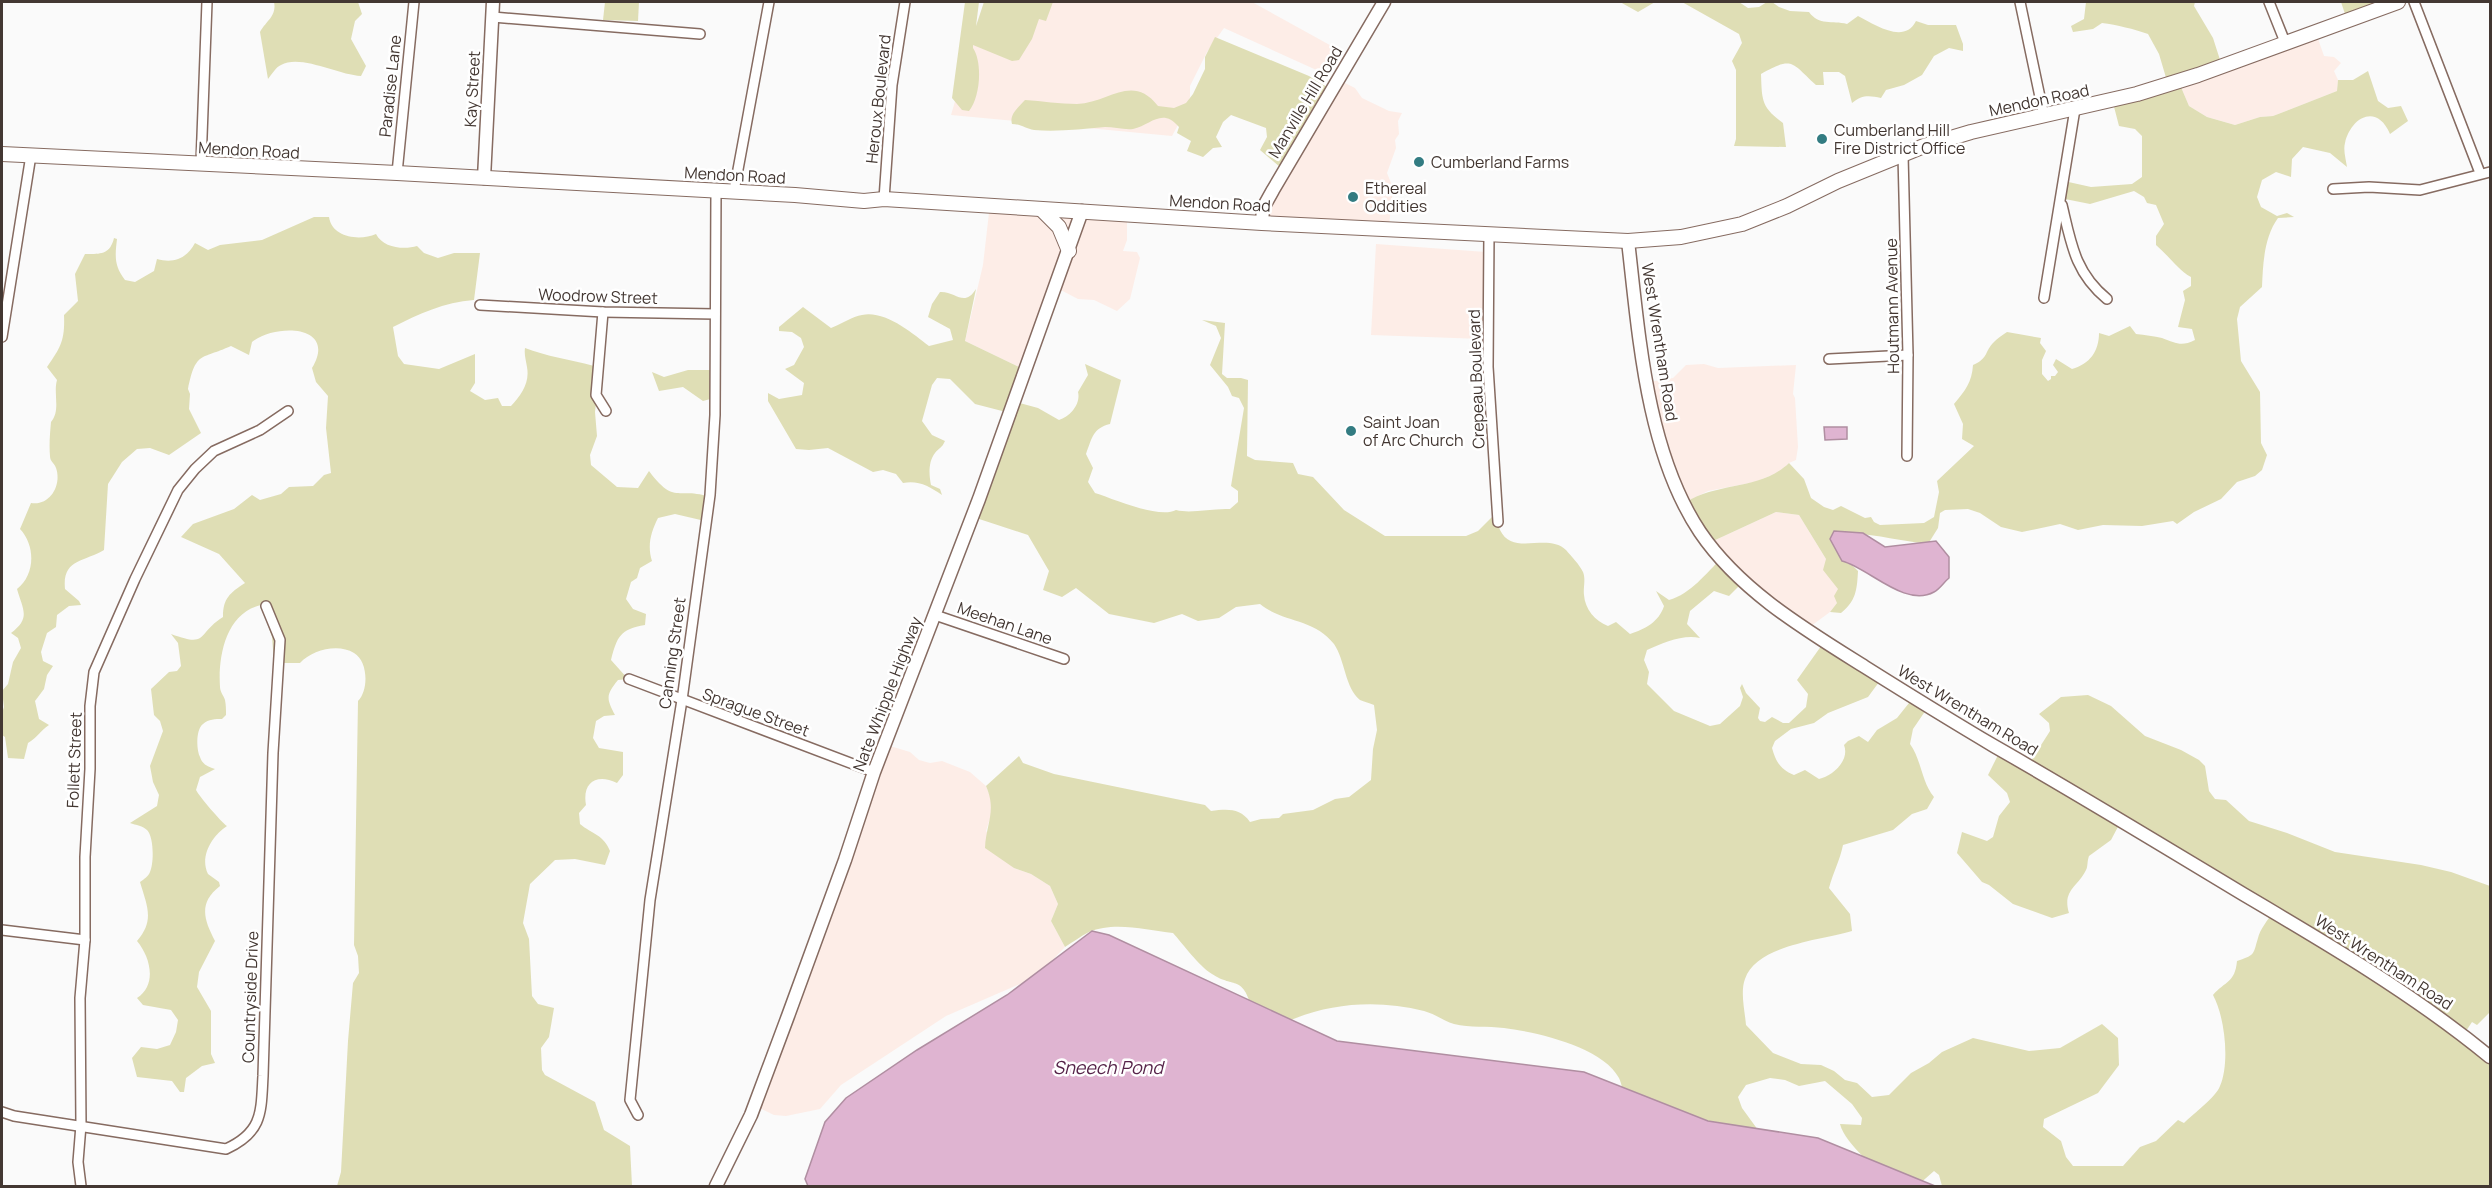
<svg xmlns="http://www.w3.org/2000/svg" width="2492" height="1188" viewBox="0 0 2492 1188" font-family="Manrope,sans-serif">
	<rect width="100%" height="100%" fill="#fafafa"/>
	<g fill="#fdede7">
		<path d="M984,2H1252L1337,49L1323,73L1224,28L1207,52L1190,86V97L1184,114L1172,136L951,115Z"/>
		<path d="M2315,30L2324,56L2334,57L2341,63L2334,71L2338,80L2337,91L2273,116L2260,117L2235,125L2207,117L2189,106L2178,80Z"/>
		<path d="M1335,78L1355,88L1362,98L1389,111L1402,113L1398,121L1399,134L1395,140L1396,148L1387,173L1393,188L1389,226L1256,217L1280,167Z"/>
		<path d="M990,204L1127,213V240L1123,251L1137,252L1140,258L1130,299L1117,311L1094,300L1078,299L1055,287L1023,369L965,341L983,265Z"/>
		<path d="M1376,244L1486,252L1482,339L1371,335Z"/>
		<path d="M1704,364L1718,368L1796,365L1793,394L1795,398L1798,447L1796,460L1789,463L1779,472L1755,482L1708,491L1686,502L1667,458L1649,382L1673,378L1686,365Z"/>
		<path d="M1776,512L1799,515L1826,559L1838,589L1837,603L1830,612L1807,629L1778,609L1711,542Z"/>
		<path d="M890,746L910,752L919,760L930,763L942,761L970,772L986,786L991,798L992,812L986,831L1014,868L1031,874L1050,886L1058,904L1051,921L1065,947L1036,977L946,1016L841,1085L820,1109L786,1116L774,1115L751,1104Z"/>
	</g>
	<g fill="#dfdeb5" fill-rule="evenodd">
		<path d="M274,2H358L362,14L355,21L351,39L366,66L361,76C338,75 301,54 281,65C276,67 272,74 268,79L260,32C266,21 277,16 274,2Z"/>
		<path d="M605,2H639L638,21L603,20Z"/>
		<path d="M965,2H979L976,26L984,2H1053L1046,21L1039,19L1032,39L1019,60L1012,61L973,45V48C983,63 980,98 969,111L962,110L952,98Z"/>
		<path d="M1620,2H1655L1638,12Z"/>
		<path d="M1682,2H1739L1748,8L1759,7L1767,2H1772L1779,7L1790,11L1809,12C1819,26 1832,20 1847,24L1858,16C1874,24 1904,45 1916,21L1928,25H1956L1963,44V51L1949,48L1934,56L1922,75L1904,85L1886,90L1881,98C1869,95 1861,95 1852,103L1845,76L1839,72H1823L1824,85H1816C1791,62 1793,56 1761,74C1762,100 1761,107 1783,123L1786,147L1734,146L1736,139V70L1732,61L1742,43L1739,34Z"/>
		<path d="M2086,2H2195L2194,6L2213,38L2221,63L2178,80L2189,106L2207,117L2235,125L2260,117L2273,116L2337,91L2338,80H2353L2368,71L2378,101L2388,108L2401,106L2408,121L2390,134C2377,103 2351,117 2345,143C2343,150 2346,160 2347,167L2330,153L2303,147L2292,159L2291,177L2276,172L2262,180L2257,197L2261,207L2277,216L2287,213L2294,217L2278,218C2264,237 2263,264 2262,287L2240,307L2237,319L2241,361L2260,392L2261,443L2267,455L2262,470L2255,476L2237,482L2221,499L2194,512L2177,524L2173,521L2142,526L2103,525L2078,530L2060,524L2022,532L2001,527L1980,513L1968,509L1945,510L1940,513L1938,528L1928,544C1902,541 1878,535 1852,533L1840,553L1858,571C1857,590 1856,601 1841,613L1830,612L1837,603L1834,596L1838,589L1823,570L1826,559L1799,515L1776,512L1711,542L1686,502C1718,482 1761,490 1789,463L1804,479L1811,498L1824,507L1833,510L1841,506L1865,518L1871,517L1874,522L1880,525L1924,523L1934,517L1939,492L1937,481L1974,446L1962,439L1963,424L1954,404C1965,391 1972,382 1973,365C1989,358 1984,352 1994,342C1997,339 2002,335 2007,332L2041,338L2040,343L2046,351L2042,360V374L2048,381L2051,379V376H2055L2058,372L2053,365L2056,359L2072,369C2090,364 2099,351 2099,333L2109,336L2130,326L2136,334C2145,335 2154,336 2162,338C2176,343 2181,347 2195,340L2192,329L2178,327L2185,300L2183,291L2191,286V277C2178,270 2169,256 2156,245V236L2164,224L2156,205L2147,203L2144,197L2134,191L2090,204L2060,198L2064,181L2091,187L2132,184L2142,177V136L2135,129L2119,126L2112,99L2167,81L2159,54L2148,34C2134,29 2117,25 2102,23L2093,29L2073,32L2071,26L2084,19Z"/>
		<path d="M2341,2H2389L2346,17Z"/>
		<path d="M1215,37L1309,76L1327,87L1280,167L1260,150L1267,137L1266,128L1231,115L1223,122L1216,137L1222,147L1213,148L1203,157L1187,151L1191,141L1177,133L1179,127C1162,107 1151,125 1133,129C1124,130 1114,127 1105,127C1081,129 1058,132 1034,130C1026,129 1021,124 1012,124C1009,114 1019,107 1025,100C1042,101 1060,104 1077,104C1109,103 1132,73 1158,106L1174,108L1186,103L1193,94L1205,69V57Z"/>
		<path d="M314,217H329C332,238 360,241 376,234C383,248 404,250 417,246L424,253L438,258L454,253H480L474,300C444,302 419,314 393,327L398,356L404,364L439,369L475,354V383L470,391L485,400L498,398L502,406H511C521,395 530,383 527,367C526,360 524,355 525,348C545,356 572,360 594,366L599,377L595,412L597,436L590,455L591,465L617,487L638,488L649,471C675,506 678,486 710,497L705,521L675,514L658,518C651,532 647,545 652,561L640,568L637,578L631,582L626,599L633,609L646,614L645,625C620,629 617,637 611,660L628,679L618,680C606,695 606,698 615,715L604,716L596,721L593,738L599,748L623,752V775L617,783C596,773 582,783 586,805L579,813L580,824C592,834 604,835 610,851L605,865L575,859L555,860L530,884L523,923L529,939L532,996L538,1004L554,1008L549,1037L541,1048L542,1070L545,1075L595,1102L604,1130L630,1146L632,1186H337L341,1172L348,1041L353,983L359,973L358,956L354,945L358,701C369,690 368,661 354,653C338,643 312,650 300,663H274L272,637L261,605C225,613 218,658 220,687C220,692 224,696 225,700C226,705 226,710 226,715L222,719C215,719 209,719 203,724C196,729 196,749 200,757C202,764 208,767 215,769L200,777L196,790C199,796 222,823 227,826C213,835 199,856 208,874L219,882L220,886C198,903 204,920 215,941L199,972L197,987L211,1011V1054L215,1063L202,1066L186,1078L184,1092H180L172,1081L137,1077L132,1058L141,1047L157,1049L170,1045L176,1032L178,1020L171,1010L143,1005L137,998C157,985 151,958 137,941C155,920 147,906 140,882C144,879 148,877 150,872C154,863 154,837 147,830C143,826 136,825 130,823L157,806L159,795L153,782L150,766L163,731L160,721L154,715L151,689L169,672L177,671L181,666L178,643L171,634C209,648 196,634 223,617C223,598 230,593 245,583L219,554L181,537L193,524L234,509L252,495L260,500L281,494L289,487L313,486L324,475L331,473L326,428L328,396L316,382L312,368C338,325 276,323 252,342L249,355L231,346C200,360 196,351 188,389L190,394L189,409L201,433L169,455L150,448L137,449L122,462L108,484L104,550C84,562 62,559 65,589L79,601L81,605L69,606L57,615L56,627L47,633L41,652L43,661L53,666L47,675L44,689L35,701L39,719L49,725C40,731 38,737 28,743L24,759L8,758L5,737L2,735V713L4,707L2,691L8,684L13,662L21,648L18,638L11,633C31,618 23,610 17,589C35,575 36,546 20,529L31,503C50,506 62,485 56,468C54,462 50,462 50,456C49,445 50,433 51,422C61,410 53,394 57,380L47,367C61,347 65,340 64,315L78,301L75,274L85,254C100,254 110,255 114,238L117,239C115,256 114,266 125,280L135,282L154,271L157,259C174,264 187,258 195,243L208,250L220,245L262,240Z"/>
		<path d="M976,289L965,341L1023,369L1012,401L1038,408L1059,420C1070,417 1081,404 1078,392L1088,375L1085,364L1121,380L1110,424C1093,428 1092,438 1086,454L1093,468L1088,482L1095,493C1114,499 1159,519 1176,510C1192,514 1211,508 1230,509L1238,502V491L1231,486L1244,408L1239,398L1232,396L1228,387L1210,365L1221,338L1216,326L1202,320L1225,323L1222,374L1227,378H1241L1248,380L1247,456L1255,460L1293,463L1298,474L1313,477L1344,510L1385,536H1466L1478,531L1497,512C1498,517 1498,525 1500,530C1513,557 1547,532 1566,550C1572,557 1579,564 1583,572C1586,579 1583,588 1584,595C1585,609 1595,621 1608,626L1616,622L1630,634C1645,629 1659,622 1664,606L1656,591L1669,600C1691,594 1706,573 1722,558L1745,580L1729,596L1714,591L1690,611L1687,624L1700,638C1683,634 1663,643 1647,650L1644,660L1649,672L1647,684L1674,711L1710,726L1720,724L1740,706L1743,697L1740,688L1742,684L1746,693L1760,708L1758,718L1760,721L1765,722L1772,717L1783,723H1789L1806,707L1808,694L1797,680L1824,642L1882,678L1868,697L1828,713L1814,723L1791,729L1775,741L1772,748C1776,762 1780,769 1794,775L1805,770L1819,779C1833,776 1850,760 1844,745L1848,741L1859,736L1868,742L1877,730L1897,718L1913,698L1928,707L1913,729L1910,744C1922,761 1921,781 1934,797L1927,809L1912,814L1893,830L1843,845C1840,860 1833,873 1829,888L1850,914L1852,931C1822,940 1756,945 1745,979C1740,992 1745,1012 1746,1025L1773,1053L1801,1064L1821,1065L1834,1071L1845,1080L1857,1083L1872,1097L1889,1095L1911,1073L1929,1063L1942,1052L1973,1038L2029,1051L2060,1048L2102,1024L2118,1038L2119,1065L2098,1093L2044,1119L2043,1127L2061,1141L2066,1157L2073,1166H2123L2140,1147L2156,1141L2178,1120L2184,1123C2193,1114 2216,1097 2220,1086C2230,1063 2225,1017 2213,995C2225,981 2235,983 2237,961C2255,955 2253,955 2258,938C2260,929 2268,920 2273,912L2120,823L2111,840L2089,856C2087,861 2088,867 2086,870C2078,887 2062,890 2069,913L2052,918L2013,904L1989,885L1982,882L1957,853L1962,832L1987,841L1993,837L1999,816L2010,802L2007,793L1988,775L1999,753L2029,764L2050,731L2049,723L2039,714L2061,697L2088,695L2111,706L2145,736L2181,750L2199,760L2205,766L2209,791L2215,799L2226,800L2249,821L2287,833L2335,852L2421,865L2451,872L2490,886V1012L2477,1025L2472,1022L2464,1034L2490,1056V1186H1942L1939,1175L1934,1171L1917,1186H1897C1881,1172 1845,1145 1840,1124L1861,1125L1862,1118L1852,1104L1825,1081L1799,1086L1785,1080L1770,1078L1746,1085L1738,1097L1742,1108L1758,1130V1136L1624,1100C1623,1093 1622,1084 1619,1078C1603,1047 1536,1032 1504,1028C1488,1026 1470,1028 1454,1024C1444,1021 1435,1014 1424,1011C1376,999 1326,1003 1282,1024L1252,1009C1242,974 1235,989 1212,974C1199,966 1183,944 1173,933C1147,930 1114,921 1089,932C1081,936 1073,942 1065,947L1051,921L1058,904L1050,886L1031,874L1014,868L985,848C986,824 997,811 986,786L1019,756L1023,763L1054,774L1205,805L1211,811C1228,809 1240,808 1250,822L1261,819L1279,818L1283,814L1313,810L1335,799L1349,797L1371,780L1373,749L1377,730L1374,705C1370,703 1364,702 1360,700C1345,688 1345,660 1334,644C1314,618 1283,623 1260,604L1236,607L1219,618L1198,621L1182,614L1154,623L1109,614L1076,588L1062,597L1043,590L1049,571L1028,535L970,516L1006,412L975,404L950,379L937,378L932,385L922,421L932,435L945,441C942,448 939,448 935,453C928,462 929,475 931,485L940,489L942,495C929,486 918,480 903,483L896,474L883,470L873,472L828,448L809,450L796,449L768,401V393L779,399L802,395L804,383L785,369L794,365L804,347L801,338L792,332L779,331V327L803,307L831,328C840,325 853,316 862,315C885,310 912,333 929,346L953,340L950,329L928,317L932,304L940,292C956,291 964,308 976,289ZM2384,956L2425,987L2416,999L2378,972Z"/>
		<path d="M688,370H714V398L703,401L683,387L659,391L652,372L664,377Z"/>
	</g>
	<g fill="#dfb4d1" stroke="#b08ea1" stroke-width="1.5">
		<path d="M1824,427H1847V439L1825,440Z"/>
		<path d="M1834,531L1863,533L1885,547L1936,541L1949,557V578C1944,582 1940,589 1934,592C1905,608 1869,568 1842,561L1830,539Z"/>
		<path d="M1092,931L1109,935L1337,1041L1584,1072L1708,1121L1818,1138L1935,1186H808L805,1179L825,1122L846,1098L917,1050L1007,995Z"/>
	</g>
	<g fill="none" stroke-linecap="round" stroke-linejoin="round">
		<g stroke="#866b61" stroke-width="12">
			<g id="street">
				<path d="M2020,2L2044,116"/>
				<path d="M2269,2L2285,42"/>
				<path d="M2414,2L2480,173"/>
				<path d="M493,17L700,34"/>
				<path d="M1903,155L1908,355L1907,456"/>
				<path d="M201,163L207,2"/>
				<path d="M397,173L414,2"/>
				<path d="M2333,189L2369,187L2420,190L2490,172"/>
				<path d="M734,191L769,2"/>
				<path d="M884,199L892,85L905,2"/>
				<path d="M2062,205C2071,243 2075,273 2107,299"/>
				<path d="M1489,234L1488,367L1498,522"/>
				<path d="M2044,298L2075,109"/>
				<path d="M480,305L603,312L715,314"/>
				<path d="M603,312L596,395L606,411"/>
				<path d="M2,337L31,155"/>
				<path d="M1829,359L1908,355"/>
				<path d="M935,615L1064,659"/>
				<path d="M629,679L874,772"/>
				<path d="M2,930L85,940"/>
				<path d="M2,1112L14,1116L226,1149C263,1132 261,1112 263,1076L273,753L280,640L266,606"/>
				<path d="M638,1115L630,1100L650,900L682,700L710,495L715,415L716,191"/>
				<path d="M81,1186L78,1162L81,1125L80,998L85,940V857L90,769V706L94,672L135,579L178,490L195,469L214,451L260,430L288,411"/>
			</g>
		</g>
		<g stroke="#866b61" stroke-width="15">
			<g id="secondary">
				<path d="M484,178L493,2"/>
				<path d="M1262,223L1263,208L1273,190L1384,2"/>
				<path d="M1628,241C1639,335 1646,451 1700,532C1740,591 1806,630 1865,667C1908,694 1950,720 1994,746C2078,794 2160,844 2243,894C2328,944 2413,994 2490,1057"/>
				<path d="M716,1186L751,1115L788,1016L845,860L874,772L979,499L1082,211"/>
			</g>
		</g>
		<g stroke="#866b61" stroke-width="16">
			<g id="primary">
				<path d="M2,154L397,173L795,195L864,201L884,199L1262,223L1628,241L1681,237L1742,224L1787,206L1838,181L1924,146L1971,132L2137,94L2198,75L2398,2"/>
				<path d="M1042,210L1059,227L1069,251"/>
			</g>
		</g>
		<use href="#street" stroke="#fff" stroke-width="9"/>
		<use href="#secondary" stroke="#fff" stroke-width="12"/>
		<use href="#primary" stroke="#fff" stroke-width="14"/>
	</g>
	<g fill="#337c82" stroke="#fff" stroke-width="2">
		<circle cx="1822" cy="139" r="6"/>
		<circle cx="1419" cy="162" r="6"/>
		<circle cx="1353" cy="197" r="6"/>
		<circle cx="1351" cy="431" r="6"/>
	</g>
	<g text-anchor="middle" dominant-baseline="central" stroke-width="5" stroke-linejoin="round" paint-order="stroke">
		<g font-size="16" fill="#433732" stroke="#fff">
			<text transform="translate(390 86) rotate(-84)">Paradise Lane</text>
			<text transform="translate(472 89) rotate(-87)">Kay Street</text>
			<text transform="translate(878 99) rotate(-84)">Heroux Boulevard</text>
			<text transform="translate(2039 100) rotate(-12)">Mendon Road</text>
			<text transform="translate(1305 102) rotate(-59)">Manville Hill Road</text>
			<text transform="translate(249 150) rotate(3)">Mendon Road</text>
			<text transform="translate(735 175) rotate(3)">Mendon Road</text>
			<text transform="translate(1220 203) rotate(3)">Mendon Road</text>
			<text transform="translate(598 296) rotate(2)">Woodrow Street</text>
			<text transform="translate(1892 306) rotate(-91)">Houtmann Avenue</text>
			<text transform="translate(1660 342) rotate(81)">West Wrentham Road</text>
			<text transform="translate(1476 379) rotate(-92)">Crepeau Boulevard</text>
			<text transform="translate(1005 623) rotate(19)">Meehan Lane</text>
			<text transform="translate(672 653) rotate(-82)">Canning Street</text>
			<text transform="translate(887 694) rotate(-69)">Nate Whipple Highway</text>
			<text transform="translate(1968 710) rotate(31)">West Wrentham Road</text>
			<text transform="translate(756 712) rotate(20)">Sprague Street</text>
			<text transform="translate(74 760) rotate(-88)">Follett Street</text>
			<text transform="translate(2384 962) rotate(33)">West Wrentham Road</text>
			<text transform="translate(250 997) rotate(-88)">Countryside Drive</text>
		</g>
		<g font-size="16" fill="#433732" stroke="#fff" text-anchor="start">
			<text x="1834" y="130">Cumberland Hill<tspan x="1834" dy="18">Fire District Office</tspan></text>
			<text x="1431" y="162">Cumberland Farms</text>
			<text x="1365" y="188">Ethereal<tspan x="1365" dy="18">Oddities</tspan></text>
			<text x="1363" y="422">Saint Joan<tspan x="1363" dy="18">of Arc Church</tspan></text>
		</g>
		<g font-size="18" font-style="italic" fill="#562349" stroke="#fff">
			<text x="1108" y="1067">Sneech Pond</text>
		</g>
	</g>
	<rect width="2492" height="1188" fill="none" stroke="#433732" stroke-width="6"/>
</svg>
